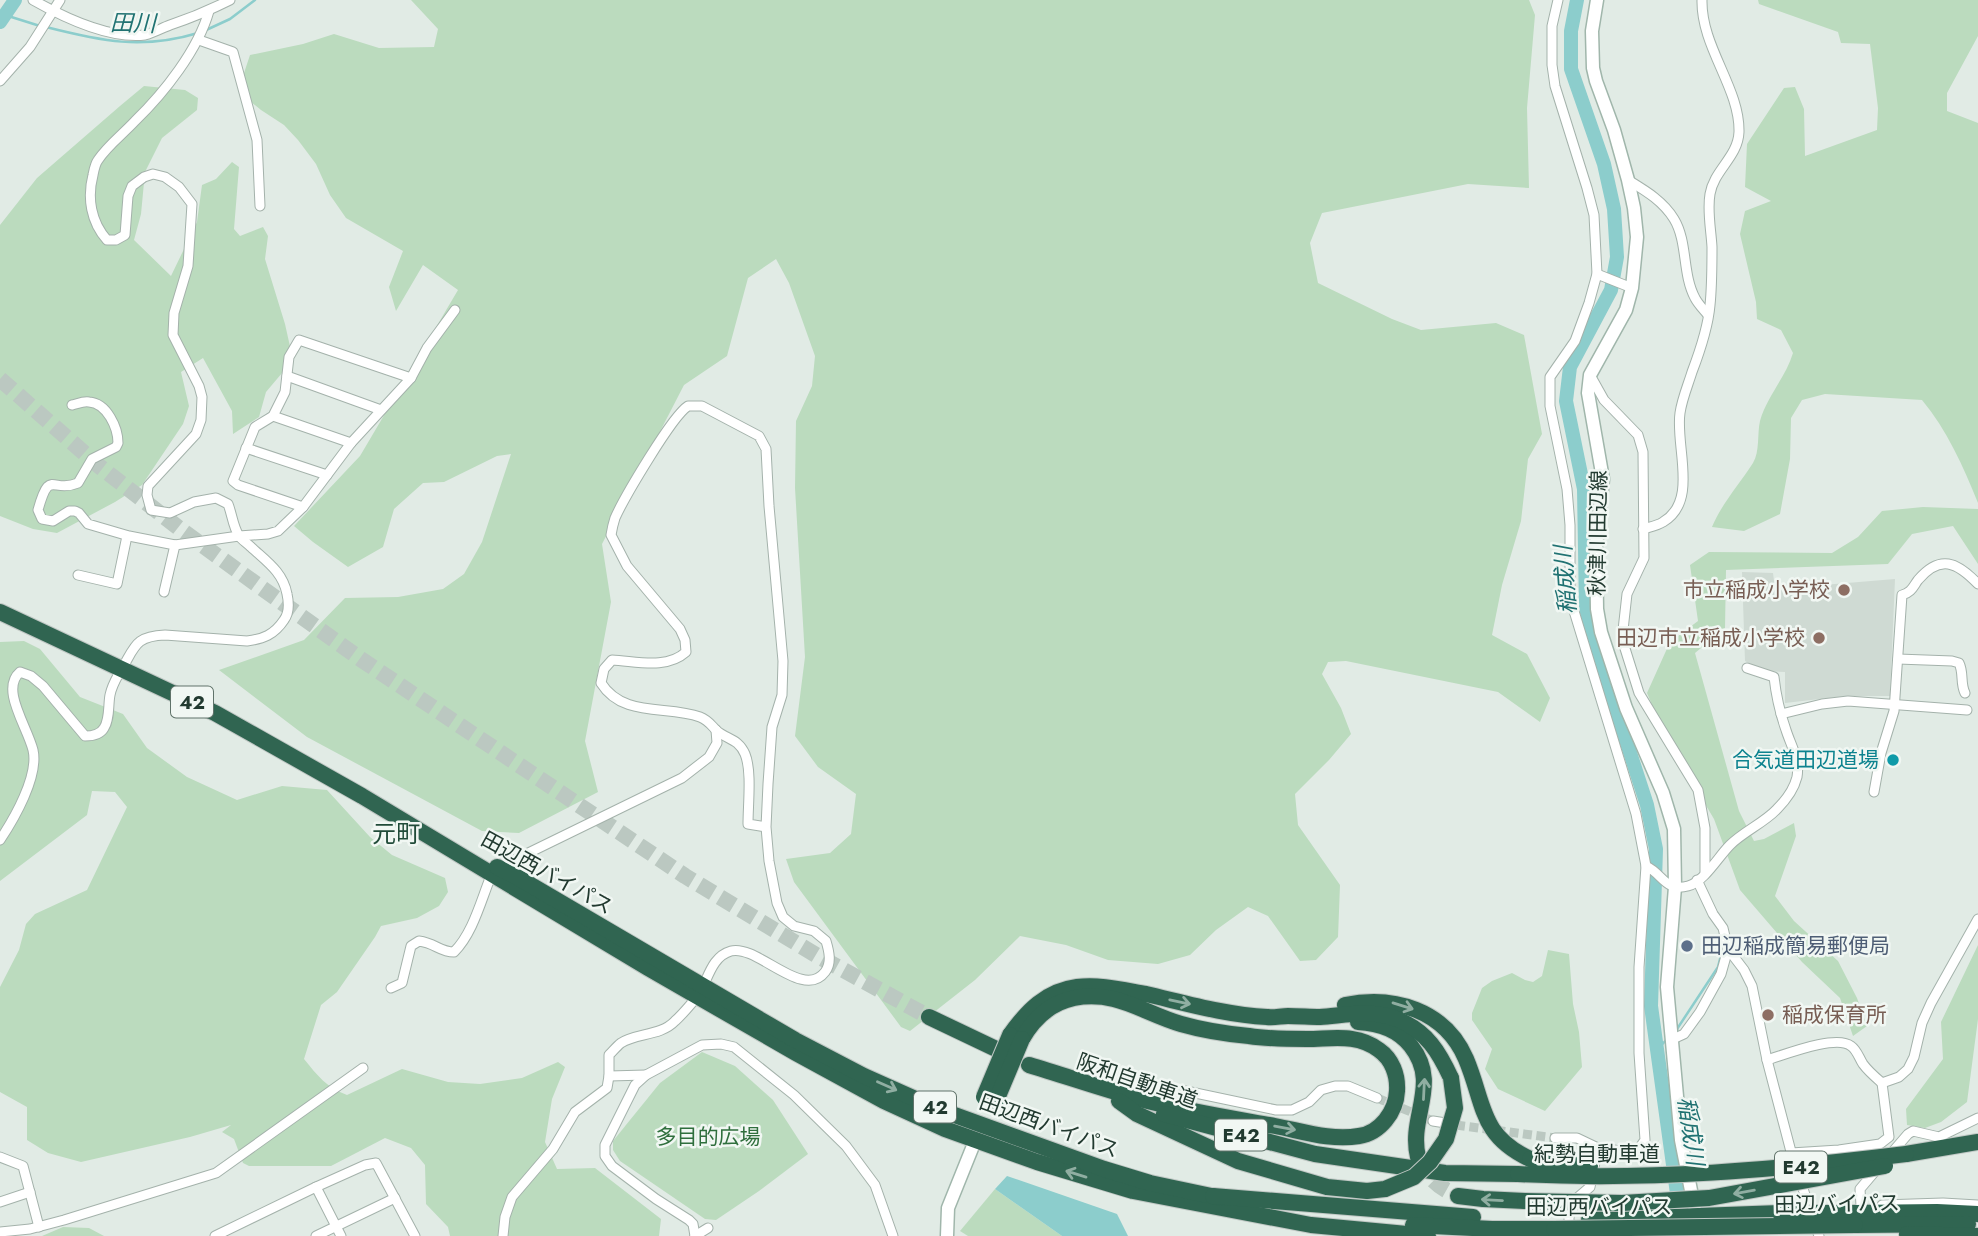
<svg xmlns="http://www.w3.org/2000/svg" width="1978" height="1236" viewBox="0 0 1978 1236" font-family="Jost,'Noto Sans JP',sans-serif">
	<rect width="100%" height="100%" fill="#e1ebe5"/>
	<path fill="#cfdad3" d="M1742,572L1773,573L1775,589L1895,579L1890,696H1846L1785,703V672L1764,671L1745,661Z"/>
	<g fill="#bbdbbe">
		<path d="M411,0H1529L1535,15L1527,108L1529,188L1468,184L1322,213L1310,243L1318,283L1392,319L1421,330L1496,323L1524,335L1542,434L1528,459L1521,521L1502,585L1492,635L1527,654L1550,698L1540,722L1498,692L1346,661L1328,662L1322,674L1341,708L1351,734L1329,760L1295,794L1298,825L1340,885L1338,937L1316,960L1300,961L1268,916L1248,907L1216,930L1190,955L1158,964L1108,960L1066,945L1020,936L975,980L910,1031L901,1027L794,882L786,859L830,853L851,834L856,794L818,767L795,736L805,657L795,488L796,421L812,386L815,356L789,283L776,259L748,278L727,356L684,385L602,544L611,602L585,741L598,792L519,833L482,831L307,737L219,670L304,640L345,598L398,597L443,589L464,574L482,542L511,454L497,456L444,482L423,483L394,509L383,547L348,567L313,542L294,526L360,456L458,290L423,265L396,311L389,287L403,251L346,218L330,195L316,164L298,140L284,125L261,110L245,97L243,76L250,55L303,44L334,34L379,48L434,47L438,29Z"/>
		<path d="M1758,0H1978V36L1947,93V111L1978,123V503C1963,466 1947,430 1922,400L1825,394L1802,400L1791,418L1790,459L1780,514L1744,531L1712,527C1722,503 1739,485 1753,463C1760,451 1757,434 1760,421C1767,396 1786,377 1793,353L1781,330L1757,319L1756,302L1740,234L1745,211L1771,201L1745,187L1747,144L1784,88L1795,87L1804,109L1805,156L1877,130L1878,108L1870,44L1841,43L1838,32L1759,4Z"/>
		<path d="M144,86L185,90L198,98L197,110L162,138L145,172L141,214L134,240L171,276L197,222L202,185L216,179L232,162L239,167L234,229L240,236L263,227L268,236L265,259L285,324L293,360L266,392L259,417L233,434L232,411L203,358L181,372L189,406L183,424L142,485L115,502L57,533L33,529L0,516V225L37,178L120,106Z"/>
		<path d="M1923,507L1978,509V564L1953,526L1912,534L1888,564L1726,570L1725,628L1695,653L1739,811L1754,841L1764,839L1794,823L1796,836L1775,896L1794,921L1838,961L1857,998L1867,1026L1853,1036L1840,998L1802,962L1740,890L1714,819L1665,736L1647,693L1670,642L1698,621L1690,565L1709,552L1832,553L1858,537L1882,511Z"/>
		<path d="M24,641L40,649L80,697L123,714L147,748L187,777L237,800L282,786L327,790L370,837L392,855L445,878L448,892L439,906L417,918L381,926L375,937L337,992L321,1005L304,1059C317,1075 327,1088 347,1095L402,1069L448,1082L480,1084L522,1078L558,1062L565,1067L552,1099L545,1142L557,1169L595,1168L661,1219L659,1236H450L448,1227L426,1204L425,1165L411,1148L385,1138L331,1166H249L243,1163L234,1139L222,1132L231,1125L190,1137L81,1162L48,1153L27,1140V1107L0,1092V987L19,950L26,924L35,914L87,890L127,807L115,792L92,791L87,815L0,881V642Z"/>
		<path d="M1978,945V1019L1967,1102L1941,1122L1925,1128L1907,1125L1906,1109L1943,1059L1941,1022Z"/>
		<path d="M1548,950L1569,954L1573,1004L1579,1032L1582,1067L1545,1111L1498,1089L1485,1069L1492,1049L1472,1020V1013L1482,988L1492,981L1512,973L1525,980L1533,982L1542,976Z"/>
		<path d="M702,1052L735,1066L773,1100L808,1154L759,1191L716,1220L705,1219L620,1161L613,1150V1141L660,1083Z"/>
		<path d="M995,1189L1062,1236H968L960,1231Z"/>
		<path d="M63,1227L89,1228L104,1236H42Z"/>
	</g>
	<path fill="#8ccdcc" d="M1007,1176L1117,1214L1128,1236H1062L995,1189Z"/>
	<g fill="none" stroke-linecap="round" stroke-linejoin="round">
		<g stroke="#8ccdcc" stroke-width="2.5">
			<path d="M5,15L40,26"/>
			<path d="M46,27C101,41 142,50 198,33"/>
			<path d="M204,31L230,19L255,0"/>
			<path d="M1677,1029L1718,967L1722,951"/>
			<path d="M1657,1050L1667,1039"/>
		</g>
		<g stroke="#8ccdcc" stroke-width="14">
			<path d="M1577,0L1571,31V69L1604,164L1614,209L1617,257L1611,290L1570,367L1566,401L1584,489L1586,609L1599,657L1647,805L1656,849L1651,1006L1679,1208"/>
			<path d="M0,22L15,0"/>
		</g>
		<g stroke="#bbc8c1" stroke-width="9" stroke-dasharray="9 4.5" stroke-linecap="butt">
			<path d="M1377,1098L1433,1121"/>
			<path d="M1456,1125L1555,1138"/>
		</g>
		<g stroke="#bbc8c1" stroke-width="16" stroke-dasharray="16 8" stroke-linecap="butt">
			<path d="M0,379L99,466L184,532L362,660L685,876L816,955L929,1017"/>
			<path d="M1420,1161C1431,1181 1438,1187 1458,1196"/>
		</g>
		<g stroke="#a4b2ab" stroke-width="11">
			<g id="street">
				<path d="M33,0C63,17 109,39 145,35C153,33 162,28 170,25C191,18 210,10 230,0"/>
				<path d="M199,40L233,52L257,140L260,206"/>
				<path d="M0,81L30,47L60,0"/>
				<path d="M1628,180C1646,191 1663,201 1674,219C1688,242 1682,274 1695,298C1698,304 1704,310 1708,315"/>
				<path d="M1597,274L1632,288"/>
				<path d="M1590,375L1604,400L1638,435L1643,452L1644,558L1627,594L1622,639L1639,693L1698,790L1705,828V874"/>
				<path d="M287,376L381,410"/>
				<path d="M72,405C77,404 83,401 89,402C107,403 118,428 118,443L116,447L92,459L78,483C52,494 50,467 38,510L42,519L53,521L69,511H75L79,513L88,524L129,536L175,545L239,536L268,534L278,531L303,507L351,443L411,378L427,348L455,310"/>
				<path d="M273,416L351,443"/>
				<path d="M246,448L327,475"/>
				<path d="M303,507L238,485L233,481L255,427L273,416L285,392L289,357L299,340L411,378"/>
				<path d="M1643,529C1649,527 1657,526 1663,522C1699,501 1675,446 1680,413C1682,399 1688,385 1692,372C1700,351 1708,328 1710,305C1712,286 1712,266 1712,247C1711,229 1707,211 1710,194C1714,170 1738,157 1739,132C1740,88 1701,47 1702,0"/>
				<path d="M78,575L117,584L127,536"/>
				<path d="M164,592L175,545"/>
				<path d="M1898,659L1952,661L1959,663C1964,673 1960,683 1965,693"/>
				<path d="M1781,714L1822,704L1848,701L1967,710"/>
				<path d="M1874,792L1881,753L1894,711L1902,595C1911,593 1913,587 1918,580C1940,554 1957,562 1978,584"/>
				<path d="M0,840C14,819 39,776 33,750C27,726 0,689 20,672L31,676L43,686L85,736C92,736 100,735 104,728C110,719 108,705 110,695C112,685 116,679 121,670C135,648 134,636 165,635L247,641C263,639 274,635 284,620C289,613 289,603 287,594C283,572 266,561 251,547C247,543 242,540 239,536C233,527 232,514 228,504L216,498L194,502L170,513L151,510L147,495L148,486L196,434L201,420L202,397L199,386L173,335L174,313L188,266L192,204L179,187L165,177L153,174L144,177L132,186L128,196L125,235L116,240H107C91,222 87,198 93,175C94,170 95,164 98,160C107,146 123,134 135,121C164,93 198,50 209,11"/>
				<path d="M514,860L682,778L709,757L717,743L716,730"/>
				<path d="M1646,866C1663,874 1665,892 1688,886C1704,882 1718,857 1730,845C1744,831 1764,823 1777,809C1786,800 1794,789 1797,777C1800,759 1791,746 1786,730C1780,713 1776,695 1774,677L1747,668"/>
				<path d="M1697,880L1713,914L1723,928L1728,949L1744,970L1752,986L1767,1060L1795,1167"/>
				<path d="M391,988L402,983L411,946L419,941C435,943 440,952 454,952C472,934 480,904 489,881"/>
				<path d="M1673,1039L1684,1034L1700,1012L1721,974L1728,949"/>
				<path d="M1767,1060C1784,1055 1836,1034 1851,1046C1857,1050 1859,1058 1863,1064C1868,1071 1875,1077 1882,1083"/>
				<path d="M609,1076L646,1075"/>
				<path d="M1186,1091L1276,1110H1292L1309,1102L1321,1090L1335,1086H1348L1377,1098"/>
				<path d="M1433,1121L1452,1124"/>
				<path d="M1555,1138H1577L1598,1148L1629,1152L1638,1150L1645,1140L1639,1053V967L1646,866L1636,814L1570,598V525L1567,489L1550,406V377L1575,341L1589,303L1597,274L1594,215L1587,188L1555,86L1552,65V26L1558,0"/>
				<path d="M1791,1153L1839,1150L1880,1144L1889,1137L1882,1083L1899,1077L1908,1069L1914,1057L1922,1023L1931,1003L1978,919"/>
				<path d="M1889,1156L1908,1134L1913,1131L1939,1137L1978,1118"/>
				<path d="M0,1157L23,1166L39,1227"/>
				<path d="M1800,1180L1819,1236"/>
				<path d="M316,1187L341,1236"/>
				<path d="M0,1202L30,1192"/>
				<path d="M1882,1205L1943,1203L1978,1205"/>
				<path d="M1861,1206L1860,1189L1877,1169"/>
				<path d="M1569,1231V1209L1576,1199L1590,1187L1598,1148"/>
				<path d="M0,1232L30,1229L64,1220L216,1173L363,1068"/>
				<path d="M215,1236L316,1187L365,1165L376,1163L415,1236"/>
				<path d="M316,1236L395,1198"/>
				<path d="M503,1236L505,1217L512,1197L553,1149L575,1112L607,1088L609,1076V1055C613,1051 617,1046 621,1043C636,1033 661,1036 675,1021C683,1014 690,1005 697,997C708,982 710,957 731,951C757,944 803,1001 825,972C832,963 829,951 826,941L814,931L794,926L783,917L777,903L769,861L766,827L768,784L772,727L782,695L783,661L769,506L766,449L759,436L702,406H688C672,416 624,498 615,518C613,524 612,529 611,535L627,566L680,629L685,640L686,652C666,670 636,661 612,660L604,669L601,683C623,718 667,705 700,717C708,720 711,725 716,730C727,740 738,738 745,754C752,771 748,804 748,824L766,827"/>
				<path d="M695,1236L693,1224L689,1220L656,1199L612,1166L605,1156V1145L635,1085L646,1075L702,1045L721,1044L734,1047L794,1095L846,1146L875,1185L893,1236"/>
				<path d="M695,1236L708,1228"/>
			</g>
		</g>
		<g stroke="#a0b6ab" stroke-width="15">
			<g id="secondary">
				<path d="M1597,0L1592,31L1593,68L1596,81L1614,130L1628,180L1634,208L1637,237L1632,288L1626,310L1590,375L1588,393L1603,479L1596,547L1597,609L1601,632L1626,708L1663,793L1674,829L1675,887L1667,987L1681,1140L1700,1236"/>
				<path d="M947,1236L948,1208L975,1141"/>
			</g>
		</g>
		<g stroke="#c1c8c5" stroke-width="18">
			<g id="highway">
				<path d="M0,612L215,713L362,796L648,968L796,1053L884,1101L945,1129L1037,1162L1133,1191L1311,1225L1428,1236"/>
				<path d="M497,867L517,877L795,1040L864,1076L938,1109L1104,1169L1150,1183L1221,1198"/>
				<path d="M1345,1005C1394,995 1445,1010 1466,1059C1485,1104 1479,1135 1530,1159"/>
				<path d="M929,1017L1015,1058"/>
				<path d="M1358,1022C1378,1023 1398,1029 1411,1046C1441,1084 1408,1117 1418,1157"/>
				<path d="M1010,1035C1027,1011 1046,991 1077,987C1099,984 1123,990 1146,994C1185,1003 1226,1015 1267,1017C1274,1018 1281,1016 1288,1016C1299,1016 1310,1017 1320,1017C1348,1015 1373,1009 1399,1020C1427,1032 1439,1052 1451,1078"/>
				<path d="M1022,1039C1034,1018 1050,1003 1074,998C1117,990 1143,1013 1181,1024C1202,1030 1227,1034 1249,1036C1268,1039 1288,1039 1307,1039C1332,1039 1357,1033 1379,1050C1392,1059 1398,1075 1397,1091C1396,1112 1380,1133 1359,1136C1331,1141 1302,1131 1275,1126C1230,1118 1185,1111 1140,1099C1103,1089 1066,1076 1029,1065"/>
				<path d="M1119,1101L1137,1114L1238,1161L1327,1187L1367,1191L1385,1189"/>
				<path d="M1164,1114L1315,1154L1445,1173L1518,1174"/>
				<path d="M1906,1154L1978,1142"/>
				<path d="M1213,1196L1473,1217"/>
				<path d="M1458,1196L1483,1199L1525,1201"/>
				<path d="M1854,1213L1937,1212L1978,1214"/>
				<path d="M1589,1220L1780,1213"/>
				<path d="M1413,1225L1492,1229H1554"/>
				<path d="M1855,1225L1968,1224"/>
				<path d="M1907,1234L1978,1236"/>
			</g>
		</g>
		<use href="#street" stroke="#fff" stroke-width="9"/>
		<use href="#secondary" stroke="#fff" stroke-width="12"/>
		<use href="#highway" stroke="#306551" stroke-width="16"/>
		<g stroke="#c1c8c5" stroke-width="18" stroke-linecap="butt">
			<g id="highway-bridge">
				<path d="M984,1097L1010,1035"/>
				<path d="M996,1101L1022,1039"/>
				<path d="M1530,1159L1548,1164L1590,1166"/>
				<path d="M1518,1174C1648,1181 1777,1170 1906,1154"/>
				<path d="M1385,1189L1414,1177L1430,1162L1446,1139L1455,1108L1451,1078"/>
				<path d="M1525,1201L1622,1203L1709,1198L1885,1166"/>
				<path d="M1780,1213H1854"/>
				<path d="M1554,1229L1855,1225"/>
			</g>
		</g>
		<use href="#highway-bridge" stroke="#306551" stroke-width="16"/>
	</g>
	<defs><path id="oneway-shaft" d="M-6 0H5M1.5-3L5.5 0L1.5 3" fill="none" stroke-width="1.6" stroke-linecap="round" stroke-linejoin="round" transform="scale(1.75)"/></defs>
	<g stroke="#90aea2">
		<use href="#oneway-shaft" transform="translate(1180 1002) rotate(12)"/>
		<use href="#oneway-shaft" transform="translate(1403 1006) rotate(17)"/>
		<use href="#oneway-shaft" transform="translate(887 1086) rotate(24)"/>
		<use href="#oneway-shaft" transform="translate(1424 1089) rotate(-87)"/>
		<use href="#oneway-shaft" transform="translate(1285 1128) rotate(10)"/>
		<use href="#oneway-shaft" transform="translate(1076 1174) rotate(-163)"/>
		<use href="#oneway-shaft" transform="translate(1744 1192) rotate(170)"/>
		<use href="#oneway-shaft" transform="translate(1492 1200) rotate(-177)"/>
	</g>
	<g fill="#8d6e63" stroke="#f1f7f3" stroke-width="2.5">
		<circle cx="1844" cy="590" r="7"/>
		<circle cx="1819" cy="638" r="7"/>
		<circle cx="1768" cy="1015" r="7"/>
	</g>
	<circle fill="#0f9aa8" stroke="#f1f7f3" stroke-width="2.5" cx="1893" cy="760" r="7"/>
	<circle fill="#5c6f8a" stroke="#f1f7f3" stroke-width="2.5" cx="1687" cy="946" r="7"/>
	<g text-anchor="middle" dominant-baseline="central" stroke-width="5" stroke-linejoin="round" paint-order="stroke">
		<g fill="#f1f7f3" stroke="#60736a" stroke-width="2">
			<rect x="171" y="686.5" width="42" height="31" rx="5"/>
			<rect x="914" y="1091.5" width="42" height="31" rx="5"/>
			<rect x="1215" y="1119.5" width="52" height="31" rx="5"/>
			<rect x="1775" y="1151.5" width="52" height="31" rx="5"/>
		</g>
		<g font-size="19" font-weight="bold" fill="#223a30">
			<text x="192" y="702">42</text>
			<text x="935" y="1107">42</text>
			<text x="1241" y="1135">E42</text>
			<text x="1801" y="1167">E42</text>
		</g>
		<g font-size="21" fill="#223a30" stroke="#f1f7f3">
			<text transform="translate(1598 533) rotate(-89)">秋津川田辺線</text>
			<text transform="translate(547 873) rotate(29)">田辺西バイパス</text>
			<text transform="translate(1137 1081) rotate(19)">阪和自動車道</text>
			<text transform="translate(1049 1126) rotate(20)">田辺西バイパス</text>
			<text x="1597" y="1154">紀勢自動車道</text>
			<text transform="translate(1837 1204) rotate(-1)">田辺バイパス</text>
			<text x="1599" y="1207">田辺西バイパス</text>
		</g>
		<g font-size="21" fill="#785e54" stroke="#f1f7f3" text-anchor="end">
			<text x="1830" y="590">市立稲成小学校</text>
			<text x="1805" y="638">田辺市立稲成小学校</text>
			<text x="1782" y="1015" text-anchor="start">稲成保育所</text>
		</g>
		<g font-size="21" fill="#0d838f" stroke="#f1f7f3" text-anchor="end">
			<text x="1879" y="760">合気道田辺道場</text>
		</g>
		<g font-size="21" fill="#4e5e75" stroke="#f1f7f3" text-anchor="start">
			<text x="1701" y="946">田辺稲成簡易郵便局</text>
		</g>
		<g font-size="21" fill="#2f6f3d" stroke="#f1f7f3">
			<text x="708" y="1137">多目的広場</text>
		</g>
		<g font-size="23" font-style="italic" fill="#207272" stroke="#f1f7f3">
			<text transform="translate(133 23) rotate(1)">田川</text>
			<text transform="translate(1565 580) rotate(-94)">稲成川</text>
			<text transform="translate(1691 1131) rotate(82)">稲成川</text>
		</g>
		<g font-size="24" fill="#204b39" stroke="#f1f7f3">
			<text x="396" y="833">元町</text>
		</g>
	</g>
</svg>
